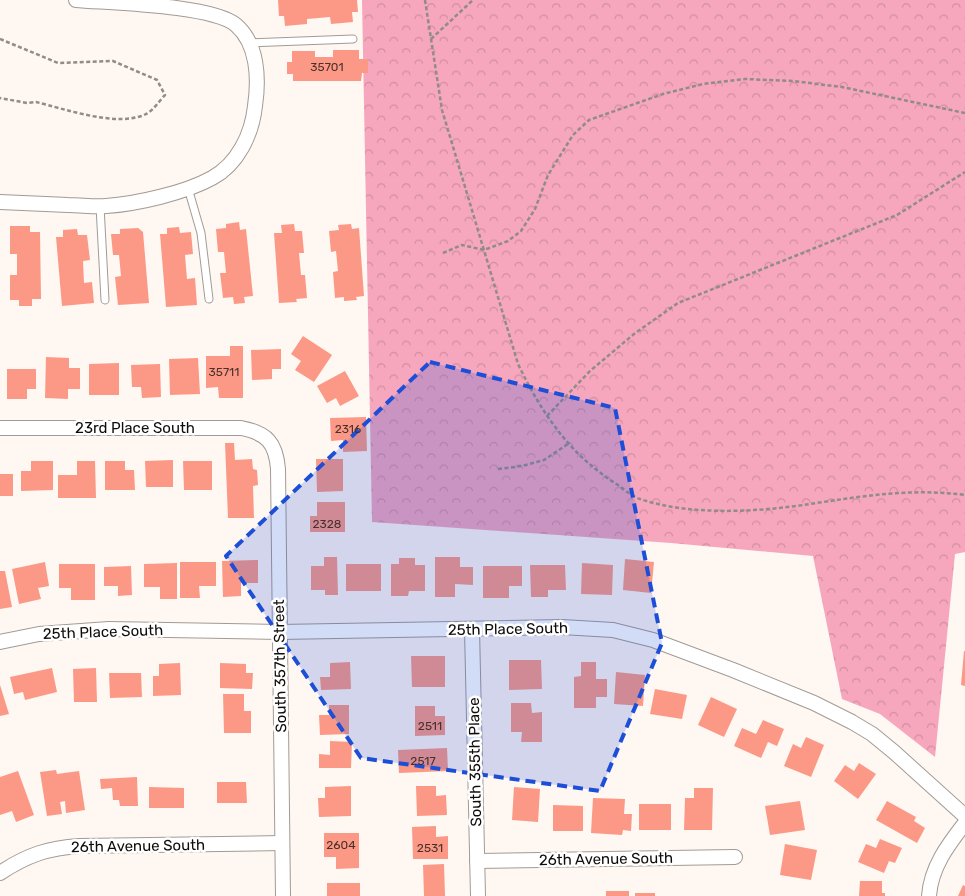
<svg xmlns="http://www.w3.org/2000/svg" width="965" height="896" viewBox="0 0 965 896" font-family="Rubik,sans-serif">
	<defs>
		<pattern id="forest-crowns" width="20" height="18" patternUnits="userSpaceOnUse" patternTransform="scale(1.25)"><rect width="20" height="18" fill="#f6a6bd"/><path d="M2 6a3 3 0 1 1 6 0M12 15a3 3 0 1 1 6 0" fill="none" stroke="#d28ea1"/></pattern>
	</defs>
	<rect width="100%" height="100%" fill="#fff7f1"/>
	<path fill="url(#forest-crowns)" d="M362,0H965V552L955,554L935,757L880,714L842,699L813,556L671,543L372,522Z"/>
	<g fill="#fc9986">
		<path d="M278,0H357L358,12H352L353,22L331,24L330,17L307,19V24L285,26L284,16H279Z"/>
		<path d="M333,50H359V59H368V73H362L361,81H293V74H287V62H292V51H315V57H333Z"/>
		<path d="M239,222L240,230L246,229L253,296L244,297L245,303L234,304L233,297L223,298L220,273H226L224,252H218L216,229L226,228V224Z"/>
		<path d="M294,224L295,231H302L304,253H299L301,275H305L307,298L296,299L297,302L279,303L274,233H282L281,225Z"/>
		<path d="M351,224L352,229L359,228L364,296L356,297L357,300L344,301V297L335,298L333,272L338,271L336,251L331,252L329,231L339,230L338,225Z"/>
		<path d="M10,226H30V232H40L41,299H32V306H19V300H10V275H17V254H10Z"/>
		<path d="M179,227L180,233L191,232L193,254L185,255L187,279L195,278L197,305L166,307L160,234H167V228Z"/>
		<path d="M138,228L143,232L149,303L118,305L115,277L121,276L119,255H113L111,234H120V229Z"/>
		<path d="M77,229L78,235H87L90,260L83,261L84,283L92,282L94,303L62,306L56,237H63V230Z"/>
		<path d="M303,336L332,355L314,382L295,370L301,361L291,354Z"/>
		<path d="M230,346H243V398H219L218,387L206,388V356H230Z"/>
		<path d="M281,349V369H272V379L252,380L251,350Z"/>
		<path d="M46,357L69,358V368H80V389H68V399L45,398Z"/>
		<path d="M198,358L200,394L170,395L169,359Z"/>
		<path d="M119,363V395H89V364Z"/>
		<path d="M160,364L161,397L142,398L141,387H132L131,365Z"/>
		<path d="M7,369H36V389H27V399H7Z"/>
		<path d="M345,371L359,396L340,406L336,398L327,403L317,386Z"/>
		<path d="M366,417L367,451L343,452V440L331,441L330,418Z"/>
		<path d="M225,443H234L235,460L252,459L253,469L257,470L258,485L253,486L254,518H228Z"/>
		<path d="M316,459H343V491L317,492Z"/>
		<path d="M173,460V487H146L145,461Z"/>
		<path d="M31,461H53V490L21,491V471H31Z"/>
		<path d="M77,461H95L96,498H58V475H77Z"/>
		<path d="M105,461H125V470H134L135,490H105Z"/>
		<path d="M183,461H212V490H184Z"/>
		<rect x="0" y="474" width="13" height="22"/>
		<path d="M317,502H345V532H310V516H317Z"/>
		<path d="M324,557H337L338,595H325V590H311V566H324Z"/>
		<path d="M435,557H460V567H473V585L455,584V597H435Z"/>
		<path d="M399,558H415V565H425V591H409L408,596H391V564H399Z"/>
		<path d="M625,559L654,562L651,593L623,590Z"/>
		<path d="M258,560V583H241V596L223,597L222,561Z"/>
		<path d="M45,562L49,586L38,588L41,599L19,604L12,569Z"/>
		<path d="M180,562H216V586H199L200,598H180Z"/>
		<path d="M177,563V599H160V587H144V564Z"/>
		<path d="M582,563L613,565L612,595L581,594Z"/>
		<path d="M59,564H95V600H71V588H59Z"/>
		<rect x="346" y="564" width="35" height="27"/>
		<path d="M530,565H565L566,590H548V597H531Z"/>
		<path d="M131,566L132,595L118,596V586H104V567Z"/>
		<path d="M483,566H522V586H509V598H483Z"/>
		<path d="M0,571H5L12,607L0,609Z"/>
		<path d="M964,651H965V686L961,685Z"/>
		<path d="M411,656H445V687H412Z"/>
		<path d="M509,660H541L542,689L509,690Z"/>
		<path d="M350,662L351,689L321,690L320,677H330V663Z"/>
		<path d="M581,662H596V679H607V697H596V708H574V677L581,676Z"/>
		<path d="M180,663L181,695L153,696V676H159V664Z"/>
		<path d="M220,663L246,664V673H253L252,689L220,688Z"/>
		<path d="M52,668L57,692L25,700L23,692L14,694L10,677Z"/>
		<path d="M96,668L97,702H74L73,669Z"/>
		<path d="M616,672L645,675L643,706L614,704Z"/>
		<path d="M109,673H141L142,697L110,698Z"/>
		<path d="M0,685L9,714L0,716Z"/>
		<path d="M655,689L687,695L682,719L650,714Z"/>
		<path d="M223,694H244V711H251V733H224Z"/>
		<path d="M711,697L737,709L724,737L698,725Z"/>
		<path d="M511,703H531L532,713L542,712V742H521L522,732H511Z"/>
		<path d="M329,705H349V734L320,735L319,715H329Z"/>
		<path d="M415,706H435V716H445V735L415,736Z"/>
		<path d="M763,720L784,729L777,746L768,742L761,758L734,746L742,728L756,734Z"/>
		<path d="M806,737L824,745L811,777L784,766L793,744L801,748Z"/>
		<path d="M330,741L352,742L351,768H319V754L330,755Z"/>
		<path d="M447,748L448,771L399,773L398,750Z"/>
		<path d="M859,763L876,774L858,799L834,781L845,765L854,771Z"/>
		<path d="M56,770L57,774L79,771L85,810L66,813L65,801L60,802L62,814L47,816L40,772Z"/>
		<path d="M18,771L34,815L16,822L12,811L0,815V777Z"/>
		<path d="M137,777L138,806H120L119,800H113L112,788L101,789L100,779Z"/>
		<path d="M217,782H246L247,803H217Z"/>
		<path d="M351,786V816L319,817L318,798H325V787Z"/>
		<path d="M416,786H436V796L446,795L447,815L417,816Z"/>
		<path d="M149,787L184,788V808H149Z"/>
		<path d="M514,787L540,789L538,822L512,820Z"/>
		<path d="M694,788H713L712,830H684L685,798H694Z"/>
		<path d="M593,798L625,799L624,814H632L631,831L623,830L622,835L591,833Z"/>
		<path d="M800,801L805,830L770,835L765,806Z"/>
		<path d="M887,801L916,817L914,821L925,828L917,843L876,820Z"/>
		<rect x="639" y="804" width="32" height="26"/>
		<path d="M553,805L583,806V831H553Z"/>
		<path d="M436,826V837L448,836V859H413L412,827Z"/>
		<path d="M324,833H359V868L336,869V857H324Z"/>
		<path d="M880,839L902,848L895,863L889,861L884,873L858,862L866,844L876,848Z"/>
		<path d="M785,844L817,850L811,880L780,875Z"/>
		<path d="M444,864L445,896H424L423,865Z"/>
		<path d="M860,881H882V893H885V896H859Z"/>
		<rect x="327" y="883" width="33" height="13"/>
		<path d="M963,885L965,886V896H958Z"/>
		<rect x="606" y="891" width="23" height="5"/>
		<rect x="635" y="893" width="20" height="3"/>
	</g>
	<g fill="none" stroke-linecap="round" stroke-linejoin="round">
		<g stroke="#a29b95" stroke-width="9">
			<g id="lane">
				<path d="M249,43L353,39"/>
				<path d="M188,188L201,233L209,299"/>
				<path d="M100,206L105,300"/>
			</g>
		</g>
		<g stroke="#a29b95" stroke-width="16">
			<g id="street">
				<path d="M0,202C23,203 45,204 68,205C81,205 94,207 106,206C136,204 185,193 212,178C238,164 252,134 255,106C259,79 258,44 236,25C212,5 111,3 76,0"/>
				<path d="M0,428H241C267,433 276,443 278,469L283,896"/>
				<path d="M472,629L478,896"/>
				<path d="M0,642L39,634L109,629L279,632L562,627L613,630L653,640L733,670L814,703L852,722L872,734L894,752L965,816"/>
				<path d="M477,861L735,857"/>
				<path d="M0,873C27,855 48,848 80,846L282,843"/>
				<path d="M929,896C931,867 948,845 965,823"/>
			</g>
		</g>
		<g stroke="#918c88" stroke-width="2.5" stroke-dasharray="4 2.5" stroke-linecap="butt">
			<path d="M425,0L442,110L518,364C542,414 570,455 618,485C625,490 633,497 640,499C690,516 758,512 810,504C863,496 911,488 965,495"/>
			<path d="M0,39L58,63L113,61L157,80L165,95C160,100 153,111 146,114C118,128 65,109 36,102L27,103L0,98"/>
			<path d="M431,39L473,0"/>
			<path d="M443,253L462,245L484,250L508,241L521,231L535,209L548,175L573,135L589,120L663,94L703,84L745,79L793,81L842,87L965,113"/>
			<path d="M547,416L590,371L634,334L678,303L897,215L965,172"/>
			<path d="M498,469L522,466L544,460L568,444"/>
		</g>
		<use href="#lane" stroke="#fff" stroke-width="7"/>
		<use href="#street" stroke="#fff" stroke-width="14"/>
	</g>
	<path fill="#1d4ed8" fill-opacity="0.2" stroke="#1d4ed8" stroke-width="4" stroke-dasharray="10 6" stroke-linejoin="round" d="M430,362L615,408L662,643L600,791L361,758L226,556Z"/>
	<g text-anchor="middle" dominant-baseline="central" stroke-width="5" stroke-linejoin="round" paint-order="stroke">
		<g font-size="12" fill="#4a302a">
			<text x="327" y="67">35701</text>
			<text x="224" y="372">35711</text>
			<text x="348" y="429">2316</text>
			<text x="327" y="524">2328</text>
			<text x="430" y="726">2511</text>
			<text x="423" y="761">2517</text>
			<text x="341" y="845">2604</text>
			<text x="430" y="848">2531</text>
		</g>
		<g font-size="15" fill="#0f0d0b" stroke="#fff">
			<text x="135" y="428">23rd Place South</text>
			<text transform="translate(508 629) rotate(-1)">25th Place South</text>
			<text transform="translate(103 632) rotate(-2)">25th Place South</text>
			<text transform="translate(280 666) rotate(-91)">South 357th Street</text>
			<text transform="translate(475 762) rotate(-91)">South 355th Place</text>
			<text transform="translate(138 846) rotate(-1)">26th Avenue South</text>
			<text transform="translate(606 859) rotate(-1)">26th Avenue South</text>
		</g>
	</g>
</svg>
